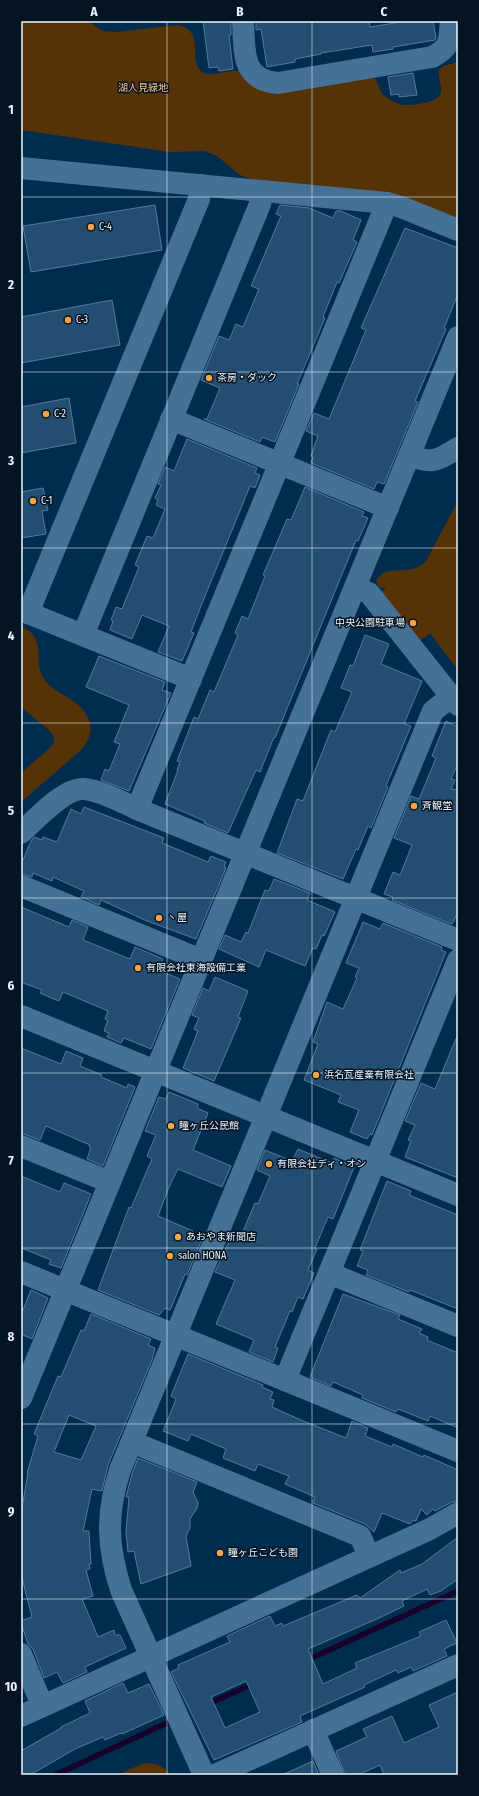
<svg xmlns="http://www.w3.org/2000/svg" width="479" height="1796" viewBox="0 0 479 1796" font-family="'Fira Sans Condensed','Noto Sans JP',sans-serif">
	<rect width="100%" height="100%" fill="#002c4d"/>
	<g fill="#563307">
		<path d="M21,21H88L102,31L117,32L178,25C207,31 186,64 204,73C212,76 224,72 232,71L372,76L376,80L382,94C387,98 397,105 404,105C412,106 437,102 440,95C444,88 437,78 439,70L444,66L458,62V221L259,182L240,175L217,156L205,151L170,152L21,130Z"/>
		<path d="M458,501V670L430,633L419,642L380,593L386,588L379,587L376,581C387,561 410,579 426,561Z"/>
		<path d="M21,626C48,638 32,661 44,679C57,697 80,697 89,720C93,731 89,740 82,749L21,802V773L51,747C55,742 55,738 51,732L21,707Z"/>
		<path d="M144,1763C157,1763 163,1766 171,1775H117Z"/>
	</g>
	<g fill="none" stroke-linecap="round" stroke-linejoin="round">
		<g stroke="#18022a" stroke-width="5.5">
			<path d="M305,1661L458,1591"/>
			<path d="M206,1705L255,1683"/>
			<path d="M55,1775L169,1722"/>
		</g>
	</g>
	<g fill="#234e71" stroke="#507ba0" fill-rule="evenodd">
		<path d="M203,21H231V35H229L233,69L219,71L218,67L209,68Z"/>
		<path d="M256,21H369L370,27L407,21H433L436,38L435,40L393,47V49L373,52L372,45L321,53V54L295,59V62L267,67L261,29L256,30Z"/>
		<path d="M413,73L417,95L399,97V94L391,95L388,77Z"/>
		<path d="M155,205L162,250L31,272L23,226Z"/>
		<path d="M280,205L309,208L333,218L336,211H341L361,220L353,240L357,242L339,283L337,282L323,317L325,318L297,384H299L275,442L262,437L260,442L204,419H207L220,388L201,380L219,336L229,340L236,324L243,327L259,289L251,286L281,216L276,214Z"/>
		<path d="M405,228L458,248V294L444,328L446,329L415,401L418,402L384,484L377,482L374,489L311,463L313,457L311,456L318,436L306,431L314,413L329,419L366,330L361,328Z"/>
		<path d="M112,300L120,345L21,363V317Z"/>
		<path d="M69,398L76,443L21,453V407Z"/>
		<path d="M187,439L257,468L255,473L260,475L255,488L250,486L201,606L191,632L194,633L182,661L158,652L169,626L142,615L132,639L110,630L113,621L111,620L116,607L122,609L139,567L135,565L147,536L153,538L165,509L156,505L158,500L155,498L161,485L158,484L165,467L174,471Z"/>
		<path d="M305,487L364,512L362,516L368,518L358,541L356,540L275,738L274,737L260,772L256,770L228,833L204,823L205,821L165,804L178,770H177L180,762L177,761L194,717L198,719L210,690L214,692L238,635L235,633L242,616L248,619L265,576L263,575L287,519L291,520Z"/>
		<path d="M43,488L48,510L42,511L46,534L21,538V492Z"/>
		<path d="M365,635L389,644L381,664L422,681L404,724L411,726L386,786L388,787L371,828L368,826L358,850L356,849L343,879L277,853L297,799L303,801L331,730L335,732L352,692L341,688L350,665L353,666Z"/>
		<path d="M99,656L165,682L162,690L171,693L129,791L101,780L105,769L109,771L120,744L114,742L129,705L86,687Z"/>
		<path d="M446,721L458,727V763L451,779L455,780L451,789L458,790V911L453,923L451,924L392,900L393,897L384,894L393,872L400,875L412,845L394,838L411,796L419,799L436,758L432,756Z"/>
		<path d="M84,807L164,838L162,843L208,862L211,856L226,862L224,867L226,868L196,939L147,921L101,900L99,905L81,897L84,891L53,877L52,881L33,873L32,877L21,874V865L31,841L34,837L42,840L43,837L57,842L71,809L81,814Z"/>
		<path d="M274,879L310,893L307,900L335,912L324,936L322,935L316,949L313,948L305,966L266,950L259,967L219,949L225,935L241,942L246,932L248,933L265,890L269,891Z"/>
		<path d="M21,907L69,927L72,920L88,927L83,940L130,959L135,947L163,959L158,970L180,979L151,1049L124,1038L121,1043L107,1037L109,1033L104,1031L108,1020L105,1019L108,1011L63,992L59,1001L54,999L40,993L42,990L21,982Z"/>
		<path d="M363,922L380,929L383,923L442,947L441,950L446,952L372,1135L370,1134L367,1139L350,1132L359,1110L338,1102L341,1095L304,1080L318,1044L313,1042L327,1002L343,1009L357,978L355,977L359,968L346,963Z"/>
		<path d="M215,977L248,991L238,1017L241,1018L214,1081L183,1068L198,1031L194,1029L199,1018L192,1015L203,988L209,991Z"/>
		<path d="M458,1034V1178L405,1157L411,1141L408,1140L415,1125L405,1121L421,1083L435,1089Z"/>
		<path d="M21,1048L61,1064L66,1051L83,1058L80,1066L102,1075L101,1077L127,1088L128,1084L135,1087L103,1166L87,1159L91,1148L89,1147L90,1145L46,1126L40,1140L21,1133Z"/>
		<path d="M169,1092L198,1104L197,1108L208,1113L193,1150L231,1166L222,1187L178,1169L169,1187L158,1216L193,1231L191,1234L202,1239L187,1275L185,1274L170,1310L165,1308L159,1315L98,1290L129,1207L131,1208L152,1159L147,1156L156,1135L145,1131L159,1097L166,1099Z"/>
		<path d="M298,1149L332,1163L334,1158L354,1167L333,1219L328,1217L315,1248L317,1249L308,1270L314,1273L303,1299L298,1297L292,1312L290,1311L275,1347L278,1348L273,1362L249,1352L254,1340L216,1324L235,1280L215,1272L233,1233L241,1236L255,1203L258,1204L270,1176L257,1170L265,1150L292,1161Z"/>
		<path d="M21,1176L60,1192L64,1183L91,1194L61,1268L49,1264L51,1260L21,1248Z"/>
		<path d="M387,1181L411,1191L409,1195L458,1215V1309L410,1290L409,1292L366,1275L368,1270L357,1266L363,1251L360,1250Z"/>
		<path d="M31,1290L48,1298L32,1339L21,1334V1315Z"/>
		<path d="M343,1294L400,1315L398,1319L422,1329L419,1333L428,1337L427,1340L458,1353V1428L430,1416L428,1421L398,1409L396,1412L362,1398L363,1395L333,1382L331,1386L310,1377Z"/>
		<path d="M91,1314L151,1339L148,1345L155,1348L152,1360L108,1465L102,1491L92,1489L83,1531H89L91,1564H89L90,1569L86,1570L93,1596L82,1599L98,1637L114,1630L115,1635H120L126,1648L85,1667L87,1672L63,1683L57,1672L44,1678L33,1649L28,1644L21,1623V1621L32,1617L21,1574V1514L28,1473H27L38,1436L34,1434L58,1376L61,1377L81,1330L84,1331ZM69,1415L96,1426L81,1460L54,1452Z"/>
		<path d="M188,1354L263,1385L262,1387L273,1392L270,1399L274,1400L272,1407L301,1420L346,1438L352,1421L368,1428L365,1436L392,1447L393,1444L423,1457L424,1455L458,1470V1501L452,1502L435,1511L433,1509L427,1515L421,1509L416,1521L413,1520L410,1524L382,1513L374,1532L365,1524L313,1503L315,1497L285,1484L289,1476L258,1464L255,1471L223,1458L226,1449L191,1434L188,1441L163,1431L176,1399L171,1396Z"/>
		<path d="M138,1458L197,1482L193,1492L198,1503L197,1508L190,1519V1528L186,1536L191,1566L141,1584L134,1551L128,1552L126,1532L129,1497H126L132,1474Z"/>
		<path d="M458,1537V1579L441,1591L430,1595L427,1589L402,1601L404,1606L379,1618L308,1649L323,1684L357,1668L355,1663L421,1636L419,1632L446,1620L457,1643L444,1649L447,1656L413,1671L411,1667L398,1673L396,1670L364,1685L365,1687L300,1716L302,1722L214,1760L171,1672L179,1668L178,1665L230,1642L227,1636L270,1616L275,1626L282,1623L283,1626L357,1595L360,1598L400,1570L401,1573L422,1564ZM246,1681L260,1712L225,1728L211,1697Z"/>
		<path d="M123,1683L128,1693L149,1684L164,1715L122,1734L121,1733L105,1740L103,1737L75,1749L30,1775H21V1751L61,1728V1727L90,1713L85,1701Z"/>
		<path d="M458,1692V1775H384L380,1765L358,1775H345L336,1751L367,1737L363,1729L392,1716L404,1743L439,1727L429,1705Z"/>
		<path d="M313,1761L319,1775H282Z"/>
	</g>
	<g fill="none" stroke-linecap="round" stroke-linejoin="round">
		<g stroke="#467196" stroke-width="22">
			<path d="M243,21C245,50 240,80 278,83L432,57C451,47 449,41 451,21"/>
			<path d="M21,168L387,203L401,207L458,230"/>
			<path d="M171,419L388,508"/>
			<path d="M409,455C434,465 437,460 458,448"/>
			<path d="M355,587L369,593L458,705"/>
			<path d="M21,610L191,679"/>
			<path d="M28,613L199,199L200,185"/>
			<path d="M83,635L260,204L262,191"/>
			<path d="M137,809L387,203"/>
			<path d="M21,833C35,820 65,787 84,789C100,790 122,802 137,809L458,940"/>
			<path d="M21,886L201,960"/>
			<path d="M21,1016L458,1195"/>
			<path d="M21,1146L110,1182"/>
			<path d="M21,1272L458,1451"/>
			<path d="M329,1273L458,1326"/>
			<path d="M285,1380L458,960"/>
			<path d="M21,1398L458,337"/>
			<path d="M132,1442L360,1536L369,1556"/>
			<path d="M21,1654L42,1705"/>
			<path d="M21,1716L430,1529L458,1513"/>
			<path d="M313,1730L333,1775"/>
			<path d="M204,1775L121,1590C107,1546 106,1514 120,1470L433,711L451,697"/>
			<path d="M215,1775L458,1665"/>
		</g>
	</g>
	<path fill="none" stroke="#ebf5fd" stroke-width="1" stroke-opacity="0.55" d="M167,21V1775M312,21V1775M21,197H458M21,372H458M21,548H458M21,723H458M21,898H458M21,1073H458M21,1248H458M21,1424H458M21,1599H458"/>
	<g fill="#f5a346" stroke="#041422" stroke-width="1.5">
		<circle cx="91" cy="227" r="4"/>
		<circle cx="68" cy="320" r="4"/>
		<circle cx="209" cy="378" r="4"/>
		<circle cx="46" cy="414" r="4"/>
		<circle cx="33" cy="501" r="4"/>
		<circle cx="413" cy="623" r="4"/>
		<circle cx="414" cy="806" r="4"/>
		<circle cx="159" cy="918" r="4"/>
		<circle cx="138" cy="968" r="4"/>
		<circle cx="316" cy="1075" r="4"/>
		<circle cx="171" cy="1126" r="4"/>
		<circle cx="269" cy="1164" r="4"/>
		<circle cx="178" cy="1237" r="4"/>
		<circle cx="170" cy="1256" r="4"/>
		<circle cx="220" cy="1553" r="4"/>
	</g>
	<g text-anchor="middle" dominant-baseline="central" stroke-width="3" stroke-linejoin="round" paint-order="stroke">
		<g font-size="10" fill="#fac086" stroke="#041422">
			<text x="143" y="88">湖人見緑地</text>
		</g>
		<g font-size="10" fill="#ebf5fd" stroke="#041422" text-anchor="start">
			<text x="99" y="227">C-4</text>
			<text x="76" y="320">C-3</text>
			<text x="217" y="378">茶房・ダック</text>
			<text x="54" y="414">C-2</text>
			<text x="41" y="501">C-1</text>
			<text x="405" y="623" text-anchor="end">中央公園駐車場</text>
			<text x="422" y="806">斉観堂</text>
			<text x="167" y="918">丶屋</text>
			<text x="146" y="968">有限会社東海設備工業</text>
			<text x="324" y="1075">浜名瓦産業有限会社</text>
			<text x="179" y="1126">瞳ヶ丘公民館</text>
			<text x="277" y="1164">有限会社ディ・オン</text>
			<text x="186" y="1237">あおやま新聞店</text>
			<text x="178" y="1256">salon HONA</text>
			<text x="228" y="1553">瞳ヶ丘こども園</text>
		</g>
	</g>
	<rect width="479" height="1796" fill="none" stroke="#041422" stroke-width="44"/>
	<rect x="22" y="22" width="435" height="1752" fill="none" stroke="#ebf5fd" stroke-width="1.5"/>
	<g font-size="13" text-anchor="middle" font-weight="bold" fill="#ebf5fd">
		<text x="94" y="16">A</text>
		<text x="240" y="16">B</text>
		<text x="384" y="16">C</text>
		<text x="11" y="114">1</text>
		<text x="11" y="289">2</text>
		<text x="11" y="465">3</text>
		<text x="11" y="640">4</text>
		<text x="11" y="815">5</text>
		<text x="11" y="990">6</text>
		<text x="11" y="1165">7</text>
		<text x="11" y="1341">8</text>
		<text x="11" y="1516">9</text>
		<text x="11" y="1691">10</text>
	</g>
</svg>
